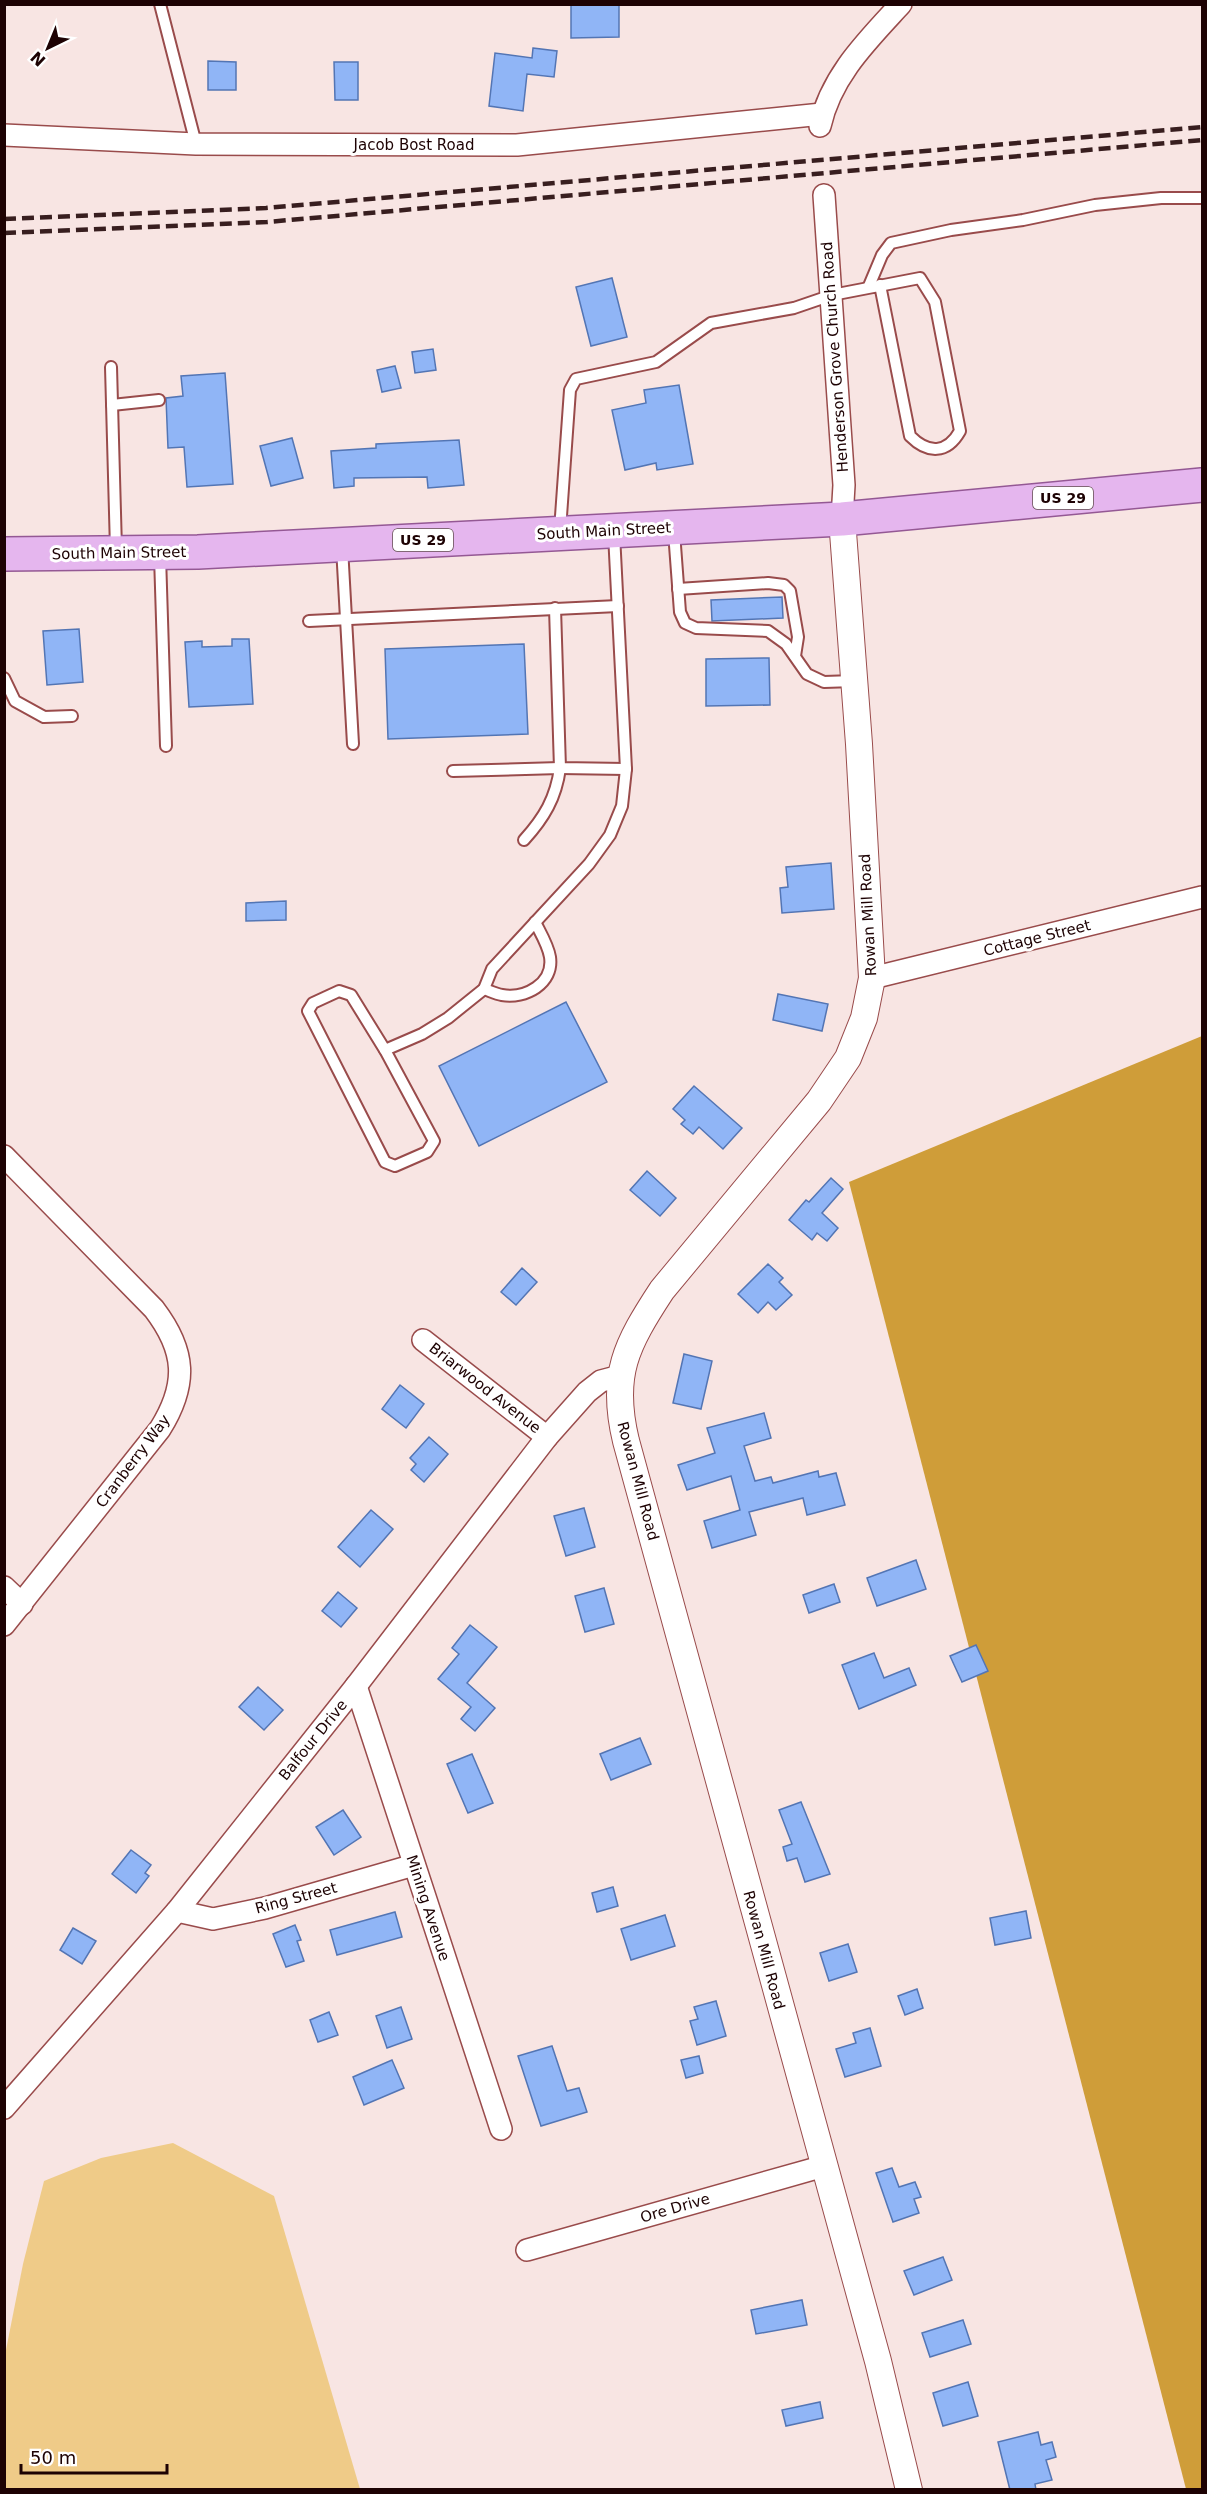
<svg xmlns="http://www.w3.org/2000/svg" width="1207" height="2494" viewBox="0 0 1207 2494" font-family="'DejaVu Sans',sans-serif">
	<rect width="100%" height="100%" fill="#f8e5e3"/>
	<path fill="#efcb88" d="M173,2143L274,2196L360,2489H5V2355L23,2264L44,2181L101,2158Z"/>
	<path fill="#cf9d39" d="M1202,1036V2489H1186L849,1182Z"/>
	<g fill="#90b5f6" stroke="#5375b4" stroke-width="1.5">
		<path d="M571,4H619V37L571,38Z"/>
		<path d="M533,48L557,51L554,77L527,74L523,111L489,106L495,53L532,58Z"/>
		<path d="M208,61L236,62V90H208Z"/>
		<path d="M334,62H358V100H335Z"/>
		<path d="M612,278L627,337L591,346L576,287Z"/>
		<path d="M433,349L436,370L415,373L412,352Z"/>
		<path d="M395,366L401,388L382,392L377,370Z"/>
		<path d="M225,373L233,484L187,487L184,447L168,448L166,398L183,396L181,376Z"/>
		<path d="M679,385L693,464L657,470L656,463L625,470L612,410L646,403L644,390Z"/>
		<path d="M292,438L303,478L271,486L260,446Z"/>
		<path d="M459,440L464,485L428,488L427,477L354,478V486L334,488L331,451L376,448V444Z"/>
		<path d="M782,597L783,618L712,621L711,600Z"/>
		<path d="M79,629L83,682L47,685L43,631Z"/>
		<path d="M232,639H249L253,704L189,707L185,642L202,641V647L232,646Z"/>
		<path d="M524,644L528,734L388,739L385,649Z"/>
		<path d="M769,658L770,705L706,706V659Z"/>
		<path d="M831,863L834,909L782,913L780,888L788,887L786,867Z"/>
		<path d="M286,901V920L246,921V903Z"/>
		<path d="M778,994L828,1004L822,1031L773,1020Z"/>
		<path d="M566,1002L607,1082L479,1146L439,1066Z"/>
		<path d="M694,1086L742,1128L723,1149L699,1127L693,1134L681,1124L685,1120L673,1109Z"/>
		<path d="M647,1171L676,1198L660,1216L630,1190Z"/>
		<path d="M831,1178L843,1189L822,1213L838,1228L827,1241L817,1233L812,1240L789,1220L806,1200L809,1202Z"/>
		<path d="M768,1264L783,1278L779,1282L792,1295L776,1310L768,1302L758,1313L738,1294Z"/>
		<path d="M522,1268L537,1282L516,1305L501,1292Z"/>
		<path d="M684,1354L712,1361L701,1409L673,1403Z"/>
		<path d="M400,1385L424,1404L406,1428L382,1409Z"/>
		<path d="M764,1413L771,1438L744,1446L755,1481L771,1477L773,1483L818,1471L819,1477L836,1473L845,1505L807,1515L803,1498L749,1512L756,1535L712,1548L704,1521L740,1510L731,1476L687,1490L678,1465L715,1453L707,1428Z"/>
		<path d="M429,1437L448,1454L424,1482L411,1470L416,1464L410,1458Z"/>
		<path d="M584,1508L595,1547L566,1556L554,1516Z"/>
		<path d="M371,1510L393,1529L360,1567L338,1547Z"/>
		<path d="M916,1560L926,1589L877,1606L867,1578Z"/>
		<path d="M834,1584L840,1602L809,1613L803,1595Z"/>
		<path d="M604,1588L614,1624L585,1632L575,1596Z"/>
		<path d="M338,1592L357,1608L341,1627L322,1611Z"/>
		<path d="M470,1625L497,1647L467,1683L495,1708L475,1731L461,1719L471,1707L438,1679L459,1654L452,1648Z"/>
		<path d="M976,1645L988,1671L962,1682L950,1656Z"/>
		<path d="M874,1653L884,1678L909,1668L916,1685L859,1709L842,1665Z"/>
		<path d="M258,1687L283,1710L264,1730L239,1707Z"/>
		<path d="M640,1738L651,1764L611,1780L600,1754Z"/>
		<path d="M472,1754L493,1803L468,1813L447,1764Z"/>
		<path d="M801,1802L830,1874L805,1882L797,1858L787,1861L783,1847L792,1844L779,1810Z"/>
		<path d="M343,1810L361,1837L334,1855L316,1827Z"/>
		<path d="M131,1850L151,1865L145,1873L149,1876L136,1893L112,1874Z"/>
		<path d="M613,1887L618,1906L597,1912L592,1893Z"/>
		<path d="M1026,1911L1031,1938L995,1945L990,1918Z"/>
		<path d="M395,1912L402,1937L337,1955L330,1930Z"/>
		<path d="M665,1915L675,1946L631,1960L621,1929Z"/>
		<path d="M295,1925L301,1940L297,1941L304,1961L286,1967L273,1934Z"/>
		<path d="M73,1928L96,1941L82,1964L60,1950Z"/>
		<path d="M848,1944L857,1972L829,1981L820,1953Z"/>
		<path d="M917,1989L923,2008L905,2015L898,1996Z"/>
		<path d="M716,2001L726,2036L697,2045L690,2021L698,2019L694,2007Z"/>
		<path d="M401,2007L412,2039L387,2048L376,2016Z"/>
		<path d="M329,2012L338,2035L318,2042L310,2020Z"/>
		<path d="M870,2028L881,2066L845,2077L836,2049L856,2043L853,2033Z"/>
		<path d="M552,2046L567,2091L579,2088L587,2112L541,2126L518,2056Z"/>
		<path d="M699,2056L703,2073L686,2078L681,2060Z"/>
		<path d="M392,2060L404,2088L364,2105L353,2077Z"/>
		<path d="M892,2168L899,2187L915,2182L921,2197L914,2199L919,2213L893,2222L876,2173Z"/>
		<path d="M943,2257L952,2280L914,2295L904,2271Z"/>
		<path d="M802,2300L807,2325L756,2334L751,2310Z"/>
		<path d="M963,2320L971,2344L930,2357L922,2333Z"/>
		<path d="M968,2382L978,2416L943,2426L933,2393Z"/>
		<path d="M820,2402L823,2418L786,2426L782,2410Z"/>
		<path d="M1038,2432L1041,2445L1052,2442L1056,2457L1046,2460L1052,2480L1035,2484L1036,2490H1010L998,2442Z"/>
	</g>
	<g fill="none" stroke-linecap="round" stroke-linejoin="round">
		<g stroke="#994b4b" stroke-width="14">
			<g id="service">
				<path d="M160,4L196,144"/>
				<path d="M869,286L882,255L891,243L951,230L1023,220L1095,205L1161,198H1202"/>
				<path d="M111,367L116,549"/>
				<path d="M112,405L159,400"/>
				<path d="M560,530L570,390L576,379L656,362L711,323L794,308L832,295L920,278L935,302L960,431C947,454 928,454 910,436L880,285"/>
				<path d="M674,532L680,612L685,623L696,628L768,631L786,644L807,674L824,682L854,681"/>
				<path d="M342,547L353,744"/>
				<path d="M160,556L166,746"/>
				<path d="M678,589L768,583L784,585L790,591L798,637L795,656"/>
				<path d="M555,608L560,768L626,769"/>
				<path d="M309,621L618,606"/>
				<path d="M4,678L15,701L44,717L72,716"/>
				<path d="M453,771L560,768C556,798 544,818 524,840"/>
				<path d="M484,989C490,991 496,994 502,995C525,999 554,984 550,957C548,945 541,934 535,922"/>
				<path d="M339,991L351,995L385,1050L434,1141L427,1152L395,1166L385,1162L308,1011L313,1003Z"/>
				<path d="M385,1050L422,1034L448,1018L484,989L492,969L589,864L610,835L622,806L626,769L614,534"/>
			</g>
		</g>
		<g stroke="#994b4b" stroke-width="24">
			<g id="minor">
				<path d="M820,126C831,76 867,41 901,4"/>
				<path d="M4,135L196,144L517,145L822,114"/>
				<path d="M824,195L844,485L842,519"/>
				<path d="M872,978L1202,897"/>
				<path d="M4,1156L154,1309C186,1351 188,1384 160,1429L4,1625"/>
				<path d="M423,1340L547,1437"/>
				<path d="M4,1587L22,1604"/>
				<path d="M356,1686L501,2129"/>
				<path d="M177,1911L213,1919L265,1908L414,1865"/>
				<path d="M4,2108L177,1911L356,1686L547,1437L587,1392L601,1381L620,1376"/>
				<path d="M527,2250L824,2166"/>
			</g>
		</g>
		<g stroke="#994b4b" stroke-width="28">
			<path id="tertiary" d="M842,519L859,744L872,978L864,1018L848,1058L819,1101L662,1290C626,1345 610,1375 626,1441L878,2361L909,2490"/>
		</g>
		<g stroke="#945894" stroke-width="36">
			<path id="primary" d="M4,554L198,552L842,519L1202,485"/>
		</g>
		<use href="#service" stroke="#fff" stroke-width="10"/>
		<use href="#minor" stroke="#fff" stroke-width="21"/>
		<use href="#tertiary" stroke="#fff" stroke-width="26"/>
		<use href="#primary" stroke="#e5b6ee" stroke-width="33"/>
		<g stroke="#381e1f" stroke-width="4.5" stroke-dasharray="12 6" stroke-linecap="butt">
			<path d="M4,219L266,208L1202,127"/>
			<path d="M4,233L267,222L1202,140"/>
		</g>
	</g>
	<g text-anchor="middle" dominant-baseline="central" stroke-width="6" stroke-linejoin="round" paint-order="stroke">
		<g fill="#fff" stroke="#614e4f" stroke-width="1.5">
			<rect x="1033" y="487" width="60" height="22" rx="4.5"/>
			<rect x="393" y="529" width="60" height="22" rx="4.5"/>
		</g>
		<g font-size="14" font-weight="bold" fill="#1d0203">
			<text x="1063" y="498">US 29</text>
			<text x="423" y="540">US 29</text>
		</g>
		<g font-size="15" fill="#1d0203" stroke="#fff">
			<text x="414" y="145">Jacob Bost Road</text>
			<text transform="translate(835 357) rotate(-94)">Henderson Grove Church Road</text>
			<text transform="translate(604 531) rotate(-3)">South Main Street</text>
			<text transform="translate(119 553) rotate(-1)">South Main Street</text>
			<text transform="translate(868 915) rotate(-93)">Rowan Mill Road</text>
			<text transform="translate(1037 938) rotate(-14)">Cottage Street</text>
			<text transform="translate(485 1388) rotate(38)">Briarwood Avenue</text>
			<text transform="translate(133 1461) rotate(-53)">Cranberry Way</text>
			<text transform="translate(638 1481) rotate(75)">Rowan Mill Road</text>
			<text transform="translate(313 1740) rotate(-51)">Balfour Drive</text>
			<text transform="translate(296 1898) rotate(-15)">Ring Street</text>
			<text transform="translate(428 1908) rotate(72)">Mining Avenue</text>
			<text transform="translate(764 1950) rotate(75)">Rowan Mill Road</text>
			<text transform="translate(675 2208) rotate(-16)">Ore Drive</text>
		</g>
	</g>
	<rect width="1207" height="2494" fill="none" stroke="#1d0203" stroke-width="12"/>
	<g transform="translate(48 48) rotate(223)" stroke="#ffffff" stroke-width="4.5" paint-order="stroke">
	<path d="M0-4.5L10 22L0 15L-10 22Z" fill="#1d0203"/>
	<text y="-9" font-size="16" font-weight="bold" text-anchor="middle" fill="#1d0203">N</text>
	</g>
	<path d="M21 2464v9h146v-9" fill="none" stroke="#1d0203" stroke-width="3"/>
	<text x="30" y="2464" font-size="18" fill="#1d0203" stroke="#ffffff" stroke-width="4.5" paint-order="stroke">50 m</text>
</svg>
